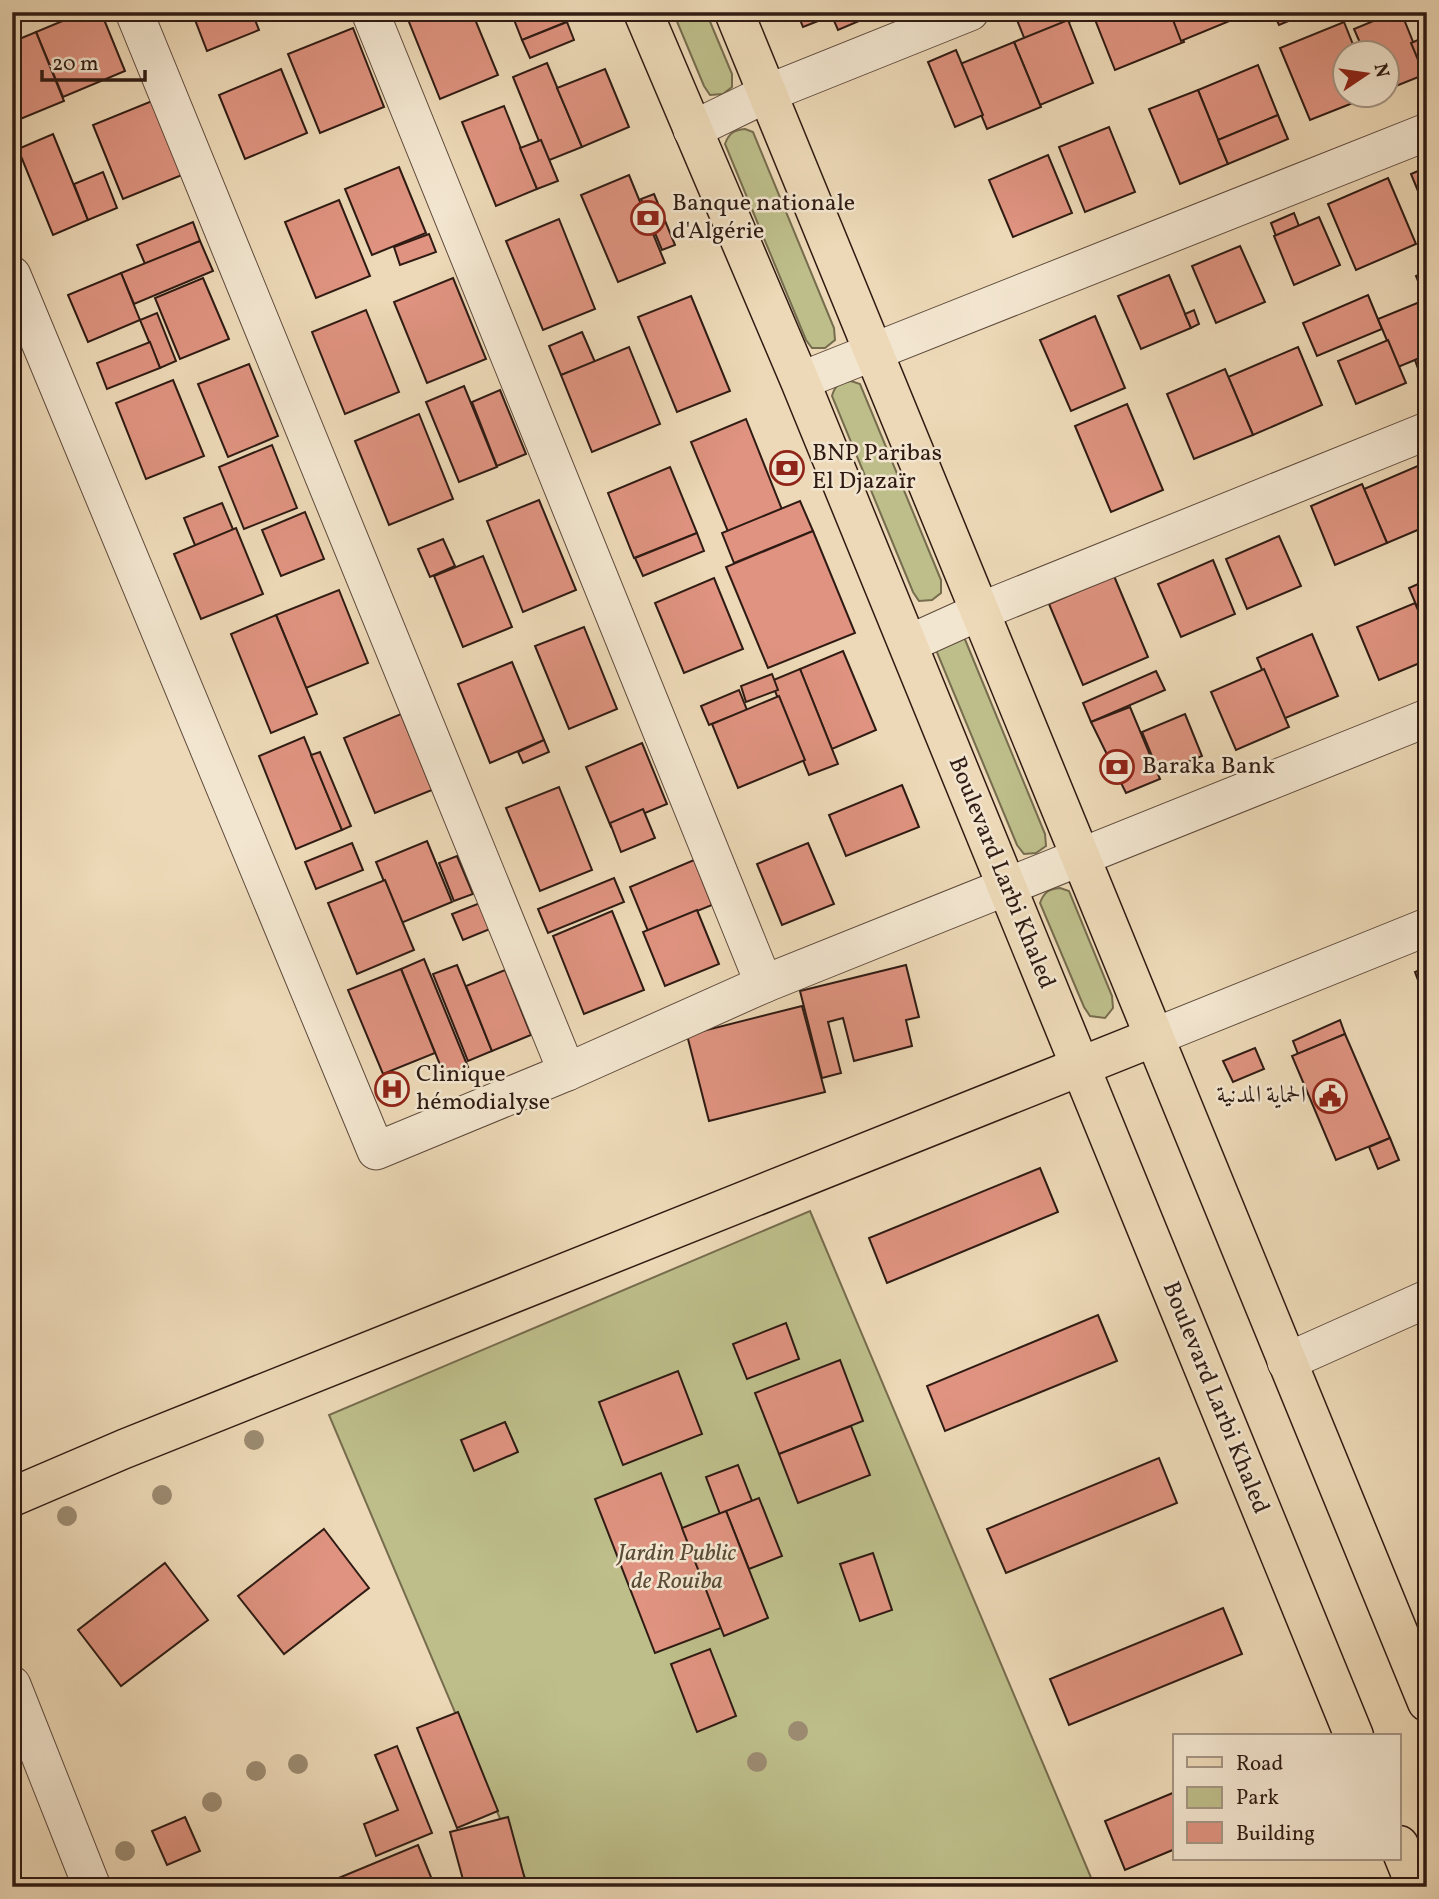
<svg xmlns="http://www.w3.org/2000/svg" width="1439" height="1899" viewBox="0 0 1439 1899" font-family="Vollkorn,Amiri,serif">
	<rect width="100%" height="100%" fill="#edd9b7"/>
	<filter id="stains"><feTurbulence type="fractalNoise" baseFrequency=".00286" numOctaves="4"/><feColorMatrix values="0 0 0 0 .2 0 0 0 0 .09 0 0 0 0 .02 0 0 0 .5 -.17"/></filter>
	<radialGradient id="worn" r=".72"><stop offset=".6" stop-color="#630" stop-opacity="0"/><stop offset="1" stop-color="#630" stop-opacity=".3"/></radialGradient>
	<g fill="#bdbe8a" stroke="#766c4e" stroke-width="2">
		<path d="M673,12H706L732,74V87L723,94L710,95L704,86Z"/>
		<path d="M745,129L753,132L834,328L835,340L825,348H812L806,340L725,144C729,133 734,130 745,129Z"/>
		<path d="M851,381L860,384L941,580V593L932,600L919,601L913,592L832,396C835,385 840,382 851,381Z"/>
		<path d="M964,637L1045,834L1046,846L1036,853L1024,854L1017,845L936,650Z"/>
		<path d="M1060,888L1069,891L1112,996L1113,1008L1105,1018L1090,1016L1084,1007L1040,903C1044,892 1049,889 1060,888Z"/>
		<path d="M810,1211L1095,1887H529L329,1415Z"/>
	</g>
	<g fill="#df9380" stroke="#2f1b13" stroke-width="2">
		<path d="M84,12H101L125,71L63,97L36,32Z"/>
		<path d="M192,12H252L259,30L207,51Z"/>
		<path d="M405,12H472L498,75L440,99Z"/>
		<path d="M511,12H579L581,16L522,40Z"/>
		<path d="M797,12H841L803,27Z"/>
		<path d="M841,12H880L838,30L832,16Z"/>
		<path d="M1037,12H1079L1081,17L1025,40L1017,20Z"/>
		<path d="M1092,12H1172L1184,42L1115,70Z"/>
		<path d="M1170,12H1229L1232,20L1181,41Z"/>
		<path d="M1273,12H1310L1279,25Z"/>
		<path d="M1395,12H1401L1426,74L1386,90V52H1364L1354,29Z"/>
		<path d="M1068,20L1093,83L1040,105L1014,42Z"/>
		<path d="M567,22L574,40L530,58L522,40Z"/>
		<path d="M1344,22L1356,52H1344V94L1373,95L1310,120L1280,48Z"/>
		<path d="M353,28L384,107L320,133L288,54Z"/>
		<path d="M36,32L64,101L13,122L12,42Z"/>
		<path d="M1427,36V78L1426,79L1411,43Z"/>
		<path d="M1014,42L1041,107L987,129L960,64Z"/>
		<path d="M956,50L983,115L955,127L928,62Z"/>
		<path d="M547,63L582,147L547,161L513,77Z"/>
		<path d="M1258,65L1278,115L1218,140L1198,90Z"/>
		<path d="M281,69L307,133L245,159L219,95Z"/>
		<path d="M605,69L629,127L582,147L557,88Z"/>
		<path d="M1198,90L1228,164L1180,184L1149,109Z"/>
		<path d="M152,101L182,175L123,199L93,125Z"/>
		<path d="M504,106L537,189L496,206L462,122Z"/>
		<path d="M1278,115L1288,139L1228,164L1218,140Z"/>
		<path d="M1109,127L1135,192L1085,212L1059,147Z"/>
		<path d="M53,134L88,220L53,235L18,149Z"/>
		<path d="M541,140L558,181L537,189L520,148Z"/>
		<path d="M1048,155L1072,213L1013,237L989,180Z"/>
		<path d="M399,167L426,233L372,255L345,189Z"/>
		<path d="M1427,167V213L1411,174Z"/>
		<path d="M103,172L117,208L88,220L74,184Z"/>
		<path d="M629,175L665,263L618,282L581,195Z"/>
		<path d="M1388,178L1416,244L1356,270L1328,204Z"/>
		<path d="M654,194L675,245L662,250L641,199Z"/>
		<path d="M339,200L370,276L316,298L285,222Z"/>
		<path d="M1294,213L1299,226L1276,236L1271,223Z"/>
		<path d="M1319,217L1340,265L1294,285L1274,236Z"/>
		<path d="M559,219L595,309L543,330L506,241Z"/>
		<path d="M193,222L200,241L145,264L137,245Z"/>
		<path d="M429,234L436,252L400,265L394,247Z"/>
		<path d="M200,241L213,271L134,304L121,273Z"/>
		<path d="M1240,246L1265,302L1216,323L1192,266Z"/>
		<path d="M1427,271V297L1425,298L1416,276Z"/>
		<path d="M121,273L140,320L88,342L68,295Z"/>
		<path d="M1169,275L1191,328L1141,349L1118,296Z"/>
		<path d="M203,278L229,339L180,359L155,298Z"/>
		<path d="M453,278L486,359L427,383L394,302Z"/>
		<path d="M1368,295L1382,329L1317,356L1303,323Z"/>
		<path d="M691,296L730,391L677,412L638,317Z"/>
		<path d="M1427,299V355L1398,367L1378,319Z"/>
		<path d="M366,310L399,392L345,414L312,332Z"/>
		<path d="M1194,310L1199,324L1191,328L1185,314Z"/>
		<path d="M157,313L176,361L160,368L140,320Z"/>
		<path d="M1095,316L1125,388L1071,411L1040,340Z"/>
		<path d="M582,332L595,362L561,375L549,346Z"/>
		<path d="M1388,340L1406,383L1356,404L1338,361Z"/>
		<path d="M150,342L160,368L107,389L97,363Z"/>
		<path d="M629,347L660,424L592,452L561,375Z"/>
		<path d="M1298,347L1322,405L1253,435L1228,377Z"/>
		<path d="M1427,355V375L1421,377L1415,360Z"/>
		<path d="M249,364L278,436L228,457L198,384Z"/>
		<path d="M1225,369L1253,435L1194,459L1167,394Z"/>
		<path d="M173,380L204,456L146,479L116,403Z"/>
		<path d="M464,386L497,467L459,482L426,402Z"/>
		<path d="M500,390L526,454L497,466L472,402Z"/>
		<path d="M1127,404L1163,490L1111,512L1075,426Z"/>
		<path d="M419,414L453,499L389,525L355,441Z"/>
		<path d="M746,419L783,512L729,534L691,442Z"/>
		<path d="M272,445L297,508L244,529L219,467Z"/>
		<path d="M1420,465L1427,481V526L1387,543L1364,489Z"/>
		<path d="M670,467L697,533L634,558L608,493Z"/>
		<path d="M1362,484L1387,543L1335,565L1311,506Z"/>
		<path d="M539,500L576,590L523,612L487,521Z"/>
		<path d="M800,501L813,531L734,563L722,533Z"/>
		<path d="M222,503L237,539L199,555L184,518Z"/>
		<path d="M305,512L324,559L281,576L262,530Z"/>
		<path d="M236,528L263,594L201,619L174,554Z"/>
		<path d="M813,531L855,633L768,668L726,567Z"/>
		<path d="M697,533L704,551L643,576L635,558Z"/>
		<path d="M1279,536L1301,586L1247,609L1226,559Z"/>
		<path d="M443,539L455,566L430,577L418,549Z"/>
		<path d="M483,556L512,627L463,647L434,576Z"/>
		<path d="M1213,560L1235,614L1181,637L1158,584Z"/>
		<path d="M1114,576L1148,657L1083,685L1049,604Z"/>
		<path d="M714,578L743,649L684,673L655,603Z"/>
		<path d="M1427,580V631L1409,588Z"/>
		<path d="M339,590L368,663L306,688L276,615Z"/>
		<path d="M1415,603L1427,631V660L1379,680L1357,627Z"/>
		<path d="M276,615L317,714L271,733L231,634Z"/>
		<path d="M584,627L617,709L569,729L535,646Z"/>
		<path d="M1312,634L1338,696L1283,719L1257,658Z"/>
		<path d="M843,651L876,730L832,749L800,669Z"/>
		<path d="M512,662L544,740L490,763L458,684Z"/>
		<path d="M800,669L838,764L809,775L771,681Z"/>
		<path d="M1264,669L1289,727L1236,750L1211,692Z"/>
		<path d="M1156,671L1165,690L1091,722L1083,703Z"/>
		<path d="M772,674L778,690L746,702L741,686Z"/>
		<path d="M739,690L747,710L709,725L701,706Z"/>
		<path d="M779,696L805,760L738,788L712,724Z"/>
		<path d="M1130,707L1160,779L1126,793L1091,722Z"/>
		<path d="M401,714L432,790L375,813L344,738Z"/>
		<path d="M1185,714L1202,756L1159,773L1142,732Z"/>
		<path d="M304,737L342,830L296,849L259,756Z"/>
		<path d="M544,740L549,752L523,763L518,752Z"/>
		<path d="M642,743L667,804L611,827L586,767Z"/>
		<path d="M320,752L351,826L342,830L311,755Z"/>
		<path d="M902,785L919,827L846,856L829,815Z"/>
		<path d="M559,787L592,870L540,891L506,808Z"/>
		<path d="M643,809L655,838L621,852L610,823Z"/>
		<path d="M427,841L452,902L401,923L376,862Z"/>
		<path d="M352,843L363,870L316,889L305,862Z"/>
		<path d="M808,843L834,904L782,925L757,864Z"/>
		<path d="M457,856L473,894L454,901L439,863Z"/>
		<path d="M694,860L712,905L648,931L630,887Z"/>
		<path d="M614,878L624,902L548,933L538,909Z"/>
		<path d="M385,880L414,950L357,974L328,903Z"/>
		<path d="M480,903L490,929L463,940L452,914Z"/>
		<path d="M697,910L719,964L665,986L643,932Z"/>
		<path d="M612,911L644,990L584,1014L553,936Z"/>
		<path d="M424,959L468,1067L445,1077L401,969Z"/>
		<path d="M457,965L492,1051L468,1061L433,974Z"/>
		<path d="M906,965L919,1017L906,1020L912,1046L854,1061L843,1018L828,1022L841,1073L822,1078L800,991Z"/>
		<path d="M1427,967V985L1421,988L1415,972Z"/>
		<path d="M401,969L435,1053L383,1074L348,990Z"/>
		<path d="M505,970L531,1035L492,1051L466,986Z"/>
		<path d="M802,1006L825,1092L709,1121L687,1035Z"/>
		<path d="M1340,1020L1345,1034L1298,1054L1293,1041Z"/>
		<path d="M1345,1034L1390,1138L1336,1160L1292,1056Z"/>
		<path d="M1255,1048L1264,1069L1233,1082L1223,1061Z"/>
		<path d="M1390,1138L1399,1160L1378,1169L1369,1147Z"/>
		<path d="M1040,1168L1058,1212L887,1283L869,1238Z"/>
		<path d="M1098,1315L1117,1361L945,1431L927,1386Z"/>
		<path d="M786,1323L799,1359L747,1379L733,1344Z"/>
		<path d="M840,1360L863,1421L779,1454L755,1393Z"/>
		<path d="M678,1371L702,1434L623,1465L599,1402Z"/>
		<path d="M505,1422L518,1452L474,1471L461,1440Z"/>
		<path d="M851,1426L870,1475L798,1503L779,1454Z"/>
		<path d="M1159,1458L1177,1503L1006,1573L987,1529Z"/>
		<path d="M738,1465L752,1501L720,1514L706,1477Z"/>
		<path d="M661,1473L721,1628L655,1653L595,1499Z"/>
		<path d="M759,1498L782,1556L749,1569L726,1511Z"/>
		<path d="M726,1511L768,1618L724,1636L682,1528Z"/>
		<path d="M324,1529L369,1588L284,1654L238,1596Z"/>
		<path d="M873,1553L892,1610L860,1621L840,1564Z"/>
		<path d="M165,1563L208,1620L121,1686L78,1630Z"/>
		<path d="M1223,1608L1242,1654L1069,1725L1050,1679Z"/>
		<path d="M710,1649L736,1716L697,1732L671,1664Z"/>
		<path d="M458,1712L498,1811L457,1828L417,1728Z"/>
		<path d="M397,1746L432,1833L376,1856L364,1824L398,1810L375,1755Z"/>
		<path d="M1175,1792V1849L1125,1870L1105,1821Z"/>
		<path d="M185,1817L200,1851L167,1865L152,1831Z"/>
		<path d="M508,1817L527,1887H465L450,1832Z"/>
		<path d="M418,1845L435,1887H317Z"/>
	</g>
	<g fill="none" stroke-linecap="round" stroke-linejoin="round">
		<g stroke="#5e4a3c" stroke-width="39">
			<g id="minor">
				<path d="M134,12L567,1072"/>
				<path d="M370,12L764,984"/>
				<path d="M692,130L768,93L970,12"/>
				<path d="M12,275L376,1151L567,1072L764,984L1427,718"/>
				<path d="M800,381L1427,132"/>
				<path d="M908,644L981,611L1427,431"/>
				<path d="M1154,1037L1427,927"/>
				<path d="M1286,1362L1427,1299"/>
				<path d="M12,1685L92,1887"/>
			</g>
		</g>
		<g stroke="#2f1b13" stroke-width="41">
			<g id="major">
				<path d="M643,12L800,381L1354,1736"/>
				<path d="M734,12L1427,1702"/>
				<path d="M12,1497L124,1449L1154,1037"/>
				<path d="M1399,1845L1416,1887"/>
			</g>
		</g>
		<use href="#minor" stroke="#f3e6d0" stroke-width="37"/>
		<use href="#major" stroke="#edd9b7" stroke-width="38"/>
	</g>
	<g fill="#9c8b71">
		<circle cx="254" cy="1440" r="10"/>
		<circle cx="162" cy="1495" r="10"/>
		<circle cx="67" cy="1516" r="10"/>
		<circle cx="798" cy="1731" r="10"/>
		<circle cx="757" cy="1762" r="10"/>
		<circle cx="298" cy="1764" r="10"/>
		<circle cx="256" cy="1771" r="10"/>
		<circle cx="212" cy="1802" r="10"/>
		<circle cx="125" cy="1851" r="10"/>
	</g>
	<defs>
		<g id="bank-ring" transform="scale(1.75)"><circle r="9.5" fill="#f3e6d0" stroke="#8f2418" stroke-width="1.5"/><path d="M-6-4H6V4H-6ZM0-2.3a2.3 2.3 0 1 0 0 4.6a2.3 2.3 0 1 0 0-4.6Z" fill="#8f2418"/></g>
		<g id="hospital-ring" transform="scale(1.75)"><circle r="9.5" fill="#f3e6d0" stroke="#8f2418" stroke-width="1.5"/><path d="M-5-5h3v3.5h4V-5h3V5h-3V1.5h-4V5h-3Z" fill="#8f2418"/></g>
		<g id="civic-ring" transform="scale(1.75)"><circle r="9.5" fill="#f3e6d0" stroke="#8f2418" stroke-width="1.5"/><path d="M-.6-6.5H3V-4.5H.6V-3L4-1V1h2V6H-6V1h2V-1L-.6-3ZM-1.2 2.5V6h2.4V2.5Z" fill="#8f2418"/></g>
	</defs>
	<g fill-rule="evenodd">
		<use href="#bank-ring" x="648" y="218"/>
		<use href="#bank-ring" x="787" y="468"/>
		<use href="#bank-ring" x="1117" y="767"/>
		<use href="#hospital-ring" x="392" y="1089"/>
		<use href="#civic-ring" x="1330" y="1096"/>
	</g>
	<g text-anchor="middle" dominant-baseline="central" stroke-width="5" stroke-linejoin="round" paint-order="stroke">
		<g font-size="24" fill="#2f1b13" stroke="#f3e6d0" text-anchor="start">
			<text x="672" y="204">Banque nationale<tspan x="672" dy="28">d'Algérie</tspan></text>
			<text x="812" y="454">BNP Paribas<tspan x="812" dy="28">El Djazaïr</tspan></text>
			<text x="1142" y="767">Baraka Bank</text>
			<text x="416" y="1075">Clinique<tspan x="416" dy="28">hémodialyse</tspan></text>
			<text x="1306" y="1096" text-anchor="end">الحماية المدنية</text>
		</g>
		<g font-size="24" fill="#2f1b13" stroke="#f3e6d0">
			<text transform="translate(1001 873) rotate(68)">Boulevard Larbi Khaled</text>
			<text transform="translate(1215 1398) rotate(68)">Boulevard Larbi Khaled</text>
		</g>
		<g font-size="24" font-style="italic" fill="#5a4c37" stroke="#f3e6d0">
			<text x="677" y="1554">Jardin Public<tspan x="677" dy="28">de Rouiba</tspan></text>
		</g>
	</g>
	<rect width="1439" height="1899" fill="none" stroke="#edd9b7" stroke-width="42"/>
	<rect x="14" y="14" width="1411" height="1871" fill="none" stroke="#2f1b13" stroke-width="3.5"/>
	<rect x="21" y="21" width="1397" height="1857" fill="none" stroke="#2f1b13" stroke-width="2"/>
	<rect x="1173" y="1734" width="228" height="126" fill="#f3e6d0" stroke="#a59584" stroke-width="2"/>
	<rect x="1187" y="1757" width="35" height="10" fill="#edd9b7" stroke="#a59584" stroke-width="2"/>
	<text x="1236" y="1770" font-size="21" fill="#2f1b13">Road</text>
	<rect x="1187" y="1787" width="35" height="21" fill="#bdbe8a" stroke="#a59584" stroke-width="2"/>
	<text x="1236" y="1804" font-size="21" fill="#2f1b13">Park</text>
	<rect x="1187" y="1822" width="35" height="21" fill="#df9380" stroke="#a59584" stroke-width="2"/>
	<text x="1236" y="1840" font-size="21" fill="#2f1b13">Building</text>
	<g transform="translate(1366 74) rotate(77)"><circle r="33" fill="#f3e6d0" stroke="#a59584" stroke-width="2"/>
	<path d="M0-5L12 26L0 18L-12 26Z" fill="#8f2418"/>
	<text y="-10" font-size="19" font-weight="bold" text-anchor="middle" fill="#2f1b13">N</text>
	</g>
	<path d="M42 70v10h103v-10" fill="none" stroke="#2f1b13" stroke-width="3.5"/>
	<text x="52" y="70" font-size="21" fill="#2f1b13" stroke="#f3e6d0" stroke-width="5" paint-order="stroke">20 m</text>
	<rect width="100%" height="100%" filter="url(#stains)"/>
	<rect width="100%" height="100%" fill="url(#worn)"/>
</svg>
